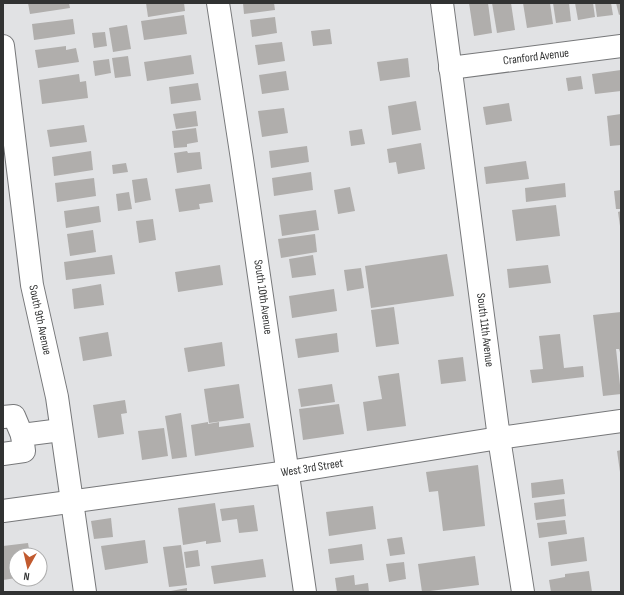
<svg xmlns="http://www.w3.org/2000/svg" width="624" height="595" viewBox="0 0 624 595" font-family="'Sofia Sans Condensed',sans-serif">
	<rect width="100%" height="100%" fill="#e1e2e4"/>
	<g fill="#b0aeac">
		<path d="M28,3H69L70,8L30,14Z"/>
		<path d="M146,3H184L185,11L148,17Z"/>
		<path d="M243,3H274L275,10L244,14Z"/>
		<path d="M469,3H488L492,33L474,36Z"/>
		<path d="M492,3H511L515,30L497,33Z"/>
		<path d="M523,3H550L553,24L527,28Z"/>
		<path d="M553,3H569L571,21L556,23Z"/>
		<path d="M575,3H593L595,17L578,20Z"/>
		<path d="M595,3H611L613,15L597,17Z"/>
		<path d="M616,3H621V14L619,15Z"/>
		<path d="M184,15L187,34L144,40L141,21Z"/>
		<path d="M275,17L277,33L252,37L250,20Z"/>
		<path d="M73,19L75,34L34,40L32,24Z"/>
		<path d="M127,25L131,49L113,52L109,28Z"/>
		<path d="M330,29L332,44L313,46L311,31Z"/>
		<path d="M105,32L107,46L94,48L92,33Z"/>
		<path d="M282,42L285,61L258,65L255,45Z"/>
		<path d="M66,46V50L76,48L79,62L38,68L35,50Z"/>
		<path d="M191,55L194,74L147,81L144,62Z"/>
		<path d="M128,56L131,76L115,78L112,58Z"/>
		<path d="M408,58L410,77L380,81L377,62Z"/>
		<path d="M109,59L111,73L95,76L93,61Z"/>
		<path d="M621,70V91L595,94L592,74Z"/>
		<path d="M286,71L289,90L262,94L259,75Z"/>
		<path d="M79,74L80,82L86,81L88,98L42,104L39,80Z"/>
		<path d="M581,76L583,89L568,91L566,78Z"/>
		<path d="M198,83L201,100L171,104L169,87Z"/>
		<path d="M416,101L421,130L392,135L388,106Z"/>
		<path d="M509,103L512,121L486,125L483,107Z"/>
		<path d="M284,108L288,133L262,137L258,111Z"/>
		<path d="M196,111L198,126L176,129L173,114Z"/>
		<path d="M621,114V145L610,146L607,116Z"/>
		<path d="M84,125L87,142L50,147L47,130Z"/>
		<path d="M196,128L198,142L187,144V147L174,148L172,131Z"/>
		<path d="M362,129L365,144L351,146L349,131Z"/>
		<path d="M421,143L425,169L398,174L396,162L389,163L387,149Z"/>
		<path d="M307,146L309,162L271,168L269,151Z"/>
		<path d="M91,151L93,170L54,176L52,157Z"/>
		<path d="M187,151L188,153L200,152L202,169L177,173L174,153Z"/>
		<path d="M526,161L529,179L486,184L484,167Z"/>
		<path d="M126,163L128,172L113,174L112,165Z"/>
		<path d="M311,172L313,190L274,196L272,178Z"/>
		<path d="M94,178L96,196L57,202L55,183Z"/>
		<path d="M147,178L151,200L135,203L132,180Z"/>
		<path d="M565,183L566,197L526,202L525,188Z"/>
		<path d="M210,184L213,202L199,204L200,209L179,212L175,189Z"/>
		<path d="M350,187L355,211L338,214L334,190Z"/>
		<path d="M621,190V209H616L614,191Z"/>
		<path d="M129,192L132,209L118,211L116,194Z"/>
		<path d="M556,205L560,236L516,241L512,210Z"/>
		<path d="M99,206L101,222L66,228L64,211Z"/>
		<path d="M316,210L319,230L282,236L279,215Z"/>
		<path d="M621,211V226H620L618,212Z"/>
		<path d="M153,219L156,240L139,243L136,221Z"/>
		<path d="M93,230L96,252L70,256L67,234Z"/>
		<path d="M315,234L317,252L281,258L278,239Z"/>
		<path d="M447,254L454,296L371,308L365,266Z"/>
		<path d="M112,255L115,274L66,280L64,262Z"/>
		<path d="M313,255L316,275L292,278L289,259Z"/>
		<path d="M220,265L223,285L178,292L175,272Z"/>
		<path d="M548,265L551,283L509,288L507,269Z"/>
		<path d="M361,268L364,288L347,291L344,270Z"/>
		<path d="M101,284L104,305L74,309L72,289Z"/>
		<path d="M334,289L337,311L292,318L289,296Z"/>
		<path d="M394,307L399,344L376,347L371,310Z"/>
		<path d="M621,312V356L619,349H616L621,394L603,396L593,315Z"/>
		<path d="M108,332L112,356L83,361L79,337Z"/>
		<path d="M337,333L339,352L298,358L295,339Z"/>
		<path d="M560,334L564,368L583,366L584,377L532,383L530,370L543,369L539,336Z"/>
		<path d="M222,342L225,366L188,372L184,348Z"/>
		<path d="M463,357L466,381L441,384L438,360Z"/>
		<path d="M399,373L406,426L367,431L363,402L382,399L378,376Z"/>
		<path d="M239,384L244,418L209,423L204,389Z"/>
		<path d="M332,384L335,402L301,407L298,389Z"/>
		<path d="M125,400L127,413L121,414L124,434L98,438L93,405Z"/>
		<path d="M339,404L344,434L303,440L299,409Z"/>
		<path d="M181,413L187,457L172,459L165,416Z"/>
		<path d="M208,422V424L219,422V427L250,423L254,447L195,456L191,425Z"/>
		<path d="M164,428L168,456L142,460L138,431Z"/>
		<path d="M621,450V472H620L617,451Z"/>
		<path d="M478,465L485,526L443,531L438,491L429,492L426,472Z"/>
		<path d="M563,479L565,494L532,498L531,483Z"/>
		<path d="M564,499L566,516L536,520L534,503Z"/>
		<path d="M215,503L221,542L206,544V541L183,545L178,508Z"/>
		<path d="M254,505L258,531L239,533L237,519L222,521L220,509Z"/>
		<path d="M373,506L376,529L329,536L326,512Z"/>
		<path d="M111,518L113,537L94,539L91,521Z"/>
		<path d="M565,520L567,534L539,538L537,523Z"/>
		<path d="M402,537L405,554L390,556L387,539Z"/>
		<path d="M584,537L587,561L551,566L548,542Z"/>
		<path d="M145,540L148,563L105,570L101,546Z"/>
		<path d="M28,543L30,555H16V578L3,580V546Z"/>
		<path d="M362,544L364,560L330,564L328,549Z"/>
		<path d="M181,545L187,585L169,587L163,547Z"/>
		<path d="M198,550L200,566L186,568L184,552Z"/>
		<path d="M475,556L479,585L422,592L418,564Z"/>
		<path d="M263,559L266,577L214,584L211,566Z"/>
		<path d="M404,562L406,579L389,582L386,564Z"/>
		<path d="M589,571L592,592H551L549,580L565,577V574Z"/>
		<path d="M354,575L355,585L368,583L369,592H337L335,578Z"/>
		<path d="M187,588V592H171V591Z"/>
	</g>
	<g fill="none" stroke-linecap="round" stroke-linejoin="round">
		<g stroke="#77787a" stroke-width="24">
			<g id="minor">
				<path d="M218,3L242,159L305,592"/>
				<path d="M442,3L499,438L523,592"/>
				<path d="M3,46L32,285L57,397L85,592"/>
				<path d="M450,68L621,46"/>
				<path d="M3,417L14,416L22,435"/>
				<path d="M3,454L24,451L22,435L61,430"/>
				<path d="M3,511L288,472L499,438L621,421"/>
			</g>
		</g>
		<use href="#minor" stroke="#fff" stroke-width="22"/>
	</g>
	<g text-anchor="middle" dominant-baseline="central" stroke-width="3.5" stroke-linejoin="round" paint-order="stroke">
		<g font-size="12" fill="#313232" stroke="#fff">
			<text transform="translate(536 57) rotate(-7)">Cranford Avenue</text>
			<text transform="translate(263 297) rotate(82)">South 10th Avenue</text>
			<text transform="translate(40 320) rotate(78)">South 9th Avenue</text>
			<text transform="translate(485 330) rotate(83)">South 11th Avenue</text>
			<text transform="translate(312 468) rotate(-9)">West 3rd Street</text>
		</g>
	</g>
	<rect width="624" height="595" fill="none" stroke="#313232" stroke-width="8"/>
	<g transform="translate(28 567) rotate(188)"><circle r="19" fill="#ffffff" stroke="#adadad"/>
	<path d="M0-3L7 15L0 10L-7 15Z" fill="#c15a2f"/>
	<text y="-6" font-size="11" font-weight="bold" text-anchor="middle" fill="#313232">N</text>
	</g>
</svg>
